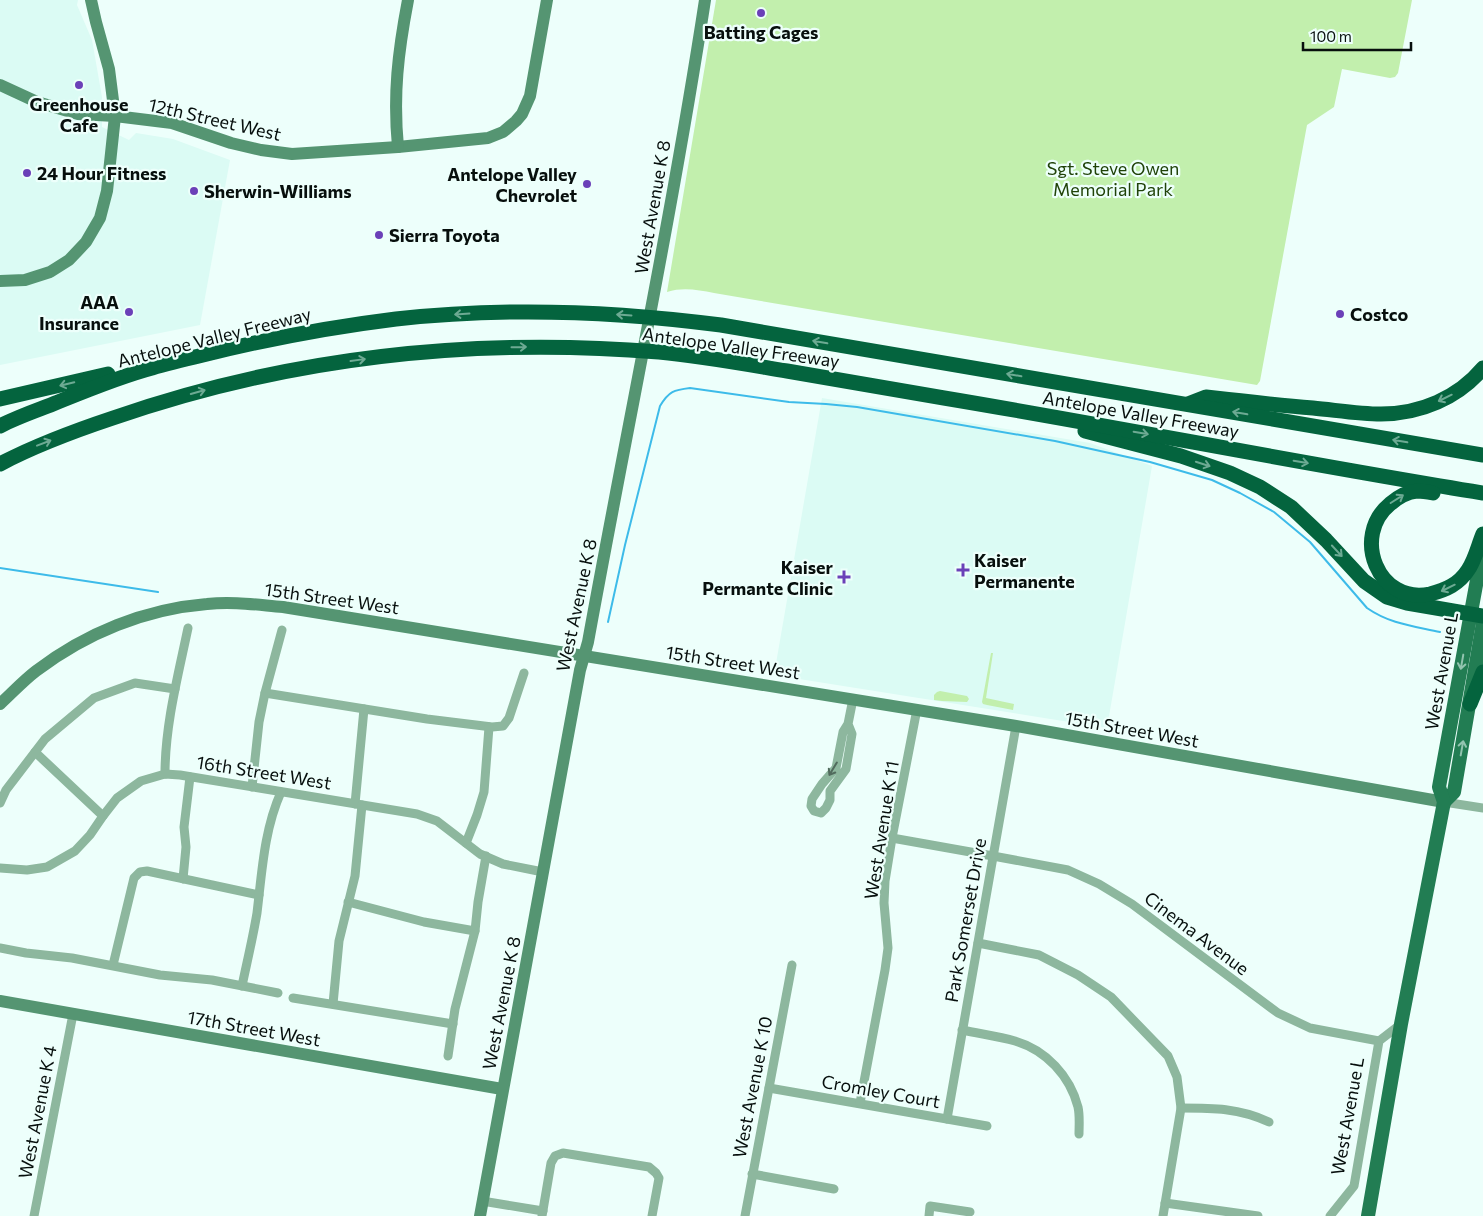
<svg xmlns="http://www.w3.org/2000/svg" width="1483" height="1216" viewBox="0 0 1483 1216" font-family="Commissioner,sans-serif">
	<rect width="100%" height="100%" fill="#edfffb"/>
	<g fill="#dbfbf4">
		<path d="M0,0H78L77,5L92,40L102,97V127L129,140L136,133L173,139L230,160L200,325L0,365Z"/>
		<path d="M822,398L1090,443L1152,466L1107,728L774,675Z"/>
	</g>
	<g fill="#c2efad">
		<path d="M716,0H1412L1398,73L1395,77L1390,78L1342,69L1334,107L1307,125L1260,381L1257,385L714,293C698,290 683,287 667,292Z"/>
		<path d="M991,653H993L986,698L1014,704L1013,710L987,705L983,704L982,702Z"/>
		<path d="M940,691L967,696L969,699L967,702L942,701L934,700V695L937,692Z"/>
	</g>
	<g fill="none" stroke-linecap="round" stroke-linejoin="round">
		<g stroke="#3dbbe9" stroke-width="2">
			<path d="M0,568L158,592"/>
			<path d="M608,622L625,545L660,406C669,391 674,390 690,388L789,402L826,404L857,407L1055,441L1150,462L1212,480L1240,493L1274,512L1310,542L1367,608C1390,624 1413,626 1440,632"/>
		</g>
		<g stroke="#8db79e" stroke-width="9">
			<path d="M265,693L427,719L492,727L503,726L509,718L524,673"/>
			<path d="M848,724L852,734L846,769L830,791V800L826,808L821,813L814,811L811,806L812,799L822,784L836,768L843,732L848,724L853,699"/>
			<path d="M35,752L103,816"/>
			<path d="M165,774C165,725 178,676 188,628"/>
			<path d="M252,787L259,722L265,693L282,630"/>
			<path d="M1444,802L1483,808"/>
			<path d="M0,803L6,790L45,739L94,698L135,683L175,689"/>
			<path d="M355,804L364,709"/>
			<path d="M892,838L993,856L1068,870L1099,884L1132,904L1278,1013L1310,1028L1379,1041"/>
			<path d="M466,843L477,815L484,792L489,727"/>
			<path d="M0,868L27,870L47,867L75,851L90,835L103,816L117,798L141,781L165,774L180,775L417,814L437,821L480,854L503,864L543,872"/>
			<path d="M183,879L186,847L184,827L190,777"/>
			<path d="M348,902L424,922L475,931"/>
			<path d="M978,943L1039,955L1078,975L1111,997L1168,1056L1177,1077L1181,1108L1163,1216"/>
			<path d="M0,948L26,953L72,958L160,975L212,980L278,993"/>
			<path d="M113,965L134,878L140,872L147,871L259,895"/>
			<path d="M242,986C247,962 253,937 257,913C262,872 264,830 281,792"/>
			<path d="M293,998L453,1024"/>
			<path d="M333,1004L339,941L355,876L362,805"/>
			<path d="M962,1030C980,1034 998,1036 1015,1041C1046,1050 1070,1076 1078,1107C1080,1116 1079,1126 1079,1134"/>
			<path d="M448,1056L455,1009L475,931L478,902L486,856"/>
			<path d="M769,1088L987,1126"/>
			<path d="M860,1103L885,970L888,948L884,903L885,881L892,838L917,709"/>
			<path d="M1181,1108C1213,1108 1239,1108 1269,1122"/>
			<path d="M947,1119L1016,726"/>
			<path d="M752,1174L834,1189"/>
			<path d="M482,1201L543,1211"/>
			<path d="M1165,1203L1258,1216"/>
			<path d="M34,1216L73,1014"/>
			<path d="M542,1216L551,1163L555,1156L563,1153L649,1167L656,1173L659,1178L652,1216"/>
			<path d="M745,1216L792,965"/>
			<path d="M929,1216L930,1206L970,1212"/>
			<path d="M1330,1216L1354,1186L1379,1041L1401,1024"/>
		</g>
		<g stroke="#559572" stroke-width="12">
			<path d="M0,85L37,102L78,114L115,116L172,123L231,143L261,150L292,154L398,147L488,138L503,132L516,121L522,114L530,96L547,0"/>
			<path d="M398,147C393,95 398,52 408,0"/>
			<path d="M0,281L25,280L50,272L69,260L86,242L100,218L107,191L115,116L109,69L96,22L91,0"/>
			<path d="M0,704C12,693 23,681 36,671C86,633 145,609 207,604C233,601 258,605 283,607L1016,726L1444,802"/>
			<path d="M0,1001L502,1089"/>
			<path d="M480,1216L580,670L588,642C627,428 672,215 705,0"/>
		</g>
		<g stroke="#227d53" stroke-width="14">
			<path d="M1444,802L1454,792L1483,623"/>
			<path d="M1368,1216L1401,1024L1444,802L1439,787L1483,547"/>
		</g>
		<g stroke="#04643e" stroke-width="15">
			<path d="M0,399L108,374"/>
			<path d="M1188,404L1206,397C1241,401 1277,405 1313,408C1335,410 1359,414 1381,414C1420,414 1458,398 1483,368"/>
			<path d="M0,426C17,417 35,411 53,404C85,391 118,377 152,368C169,363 186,359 203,355C267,339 331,327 396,319C504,307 614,311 721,325L1483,455"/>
			<path d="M1085,431L1181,456L1230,473L1260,487L1291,507L1326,540L1364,581L1387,597L1407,603L1483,616"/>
			<path d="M0,464C36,445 74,431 113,418C289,357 474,337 659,352C702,356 745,364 787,371C839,380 892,389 944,398C1124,428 1303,464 1483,493"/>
			<path d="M1433,493C1428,492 1422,491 1417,491C1406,492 1398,497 1390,504C1351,536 1378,605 1430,594C1446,590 1459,584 1468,570C1475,560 1478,546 1483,534"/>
			<path d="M1470,704L1483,672"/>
		</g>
	</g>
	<defs><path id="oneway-shaft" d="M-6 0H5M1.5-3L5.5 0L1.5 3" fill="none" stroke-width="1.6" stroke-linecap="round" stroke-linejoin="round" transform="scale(1.25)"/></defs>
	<g stroke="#6daa93">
		<use href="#oneway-shaft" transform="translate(462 314) rotate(176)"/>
		<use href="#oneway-shaft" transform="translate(624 315) rotate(-176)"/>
		<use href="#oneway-shaft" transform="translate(820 342) rotate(-170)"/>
		<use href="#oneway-shaft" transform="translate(519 347) rotate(-1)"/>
		<use href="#oneway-shaft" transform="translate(358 360) rotate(-8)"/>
		<use href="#oneway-shaft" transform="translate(1014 375) rotate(-170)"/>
		<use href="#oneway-shaft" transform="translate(67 384) rotate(166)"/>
		<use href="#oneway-shaft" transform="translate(198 392) rotate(-16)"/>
		<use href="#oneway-shaft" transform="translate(1445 398) rotate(154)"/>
		<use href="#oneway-shaft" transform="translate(1240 413) rotate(-170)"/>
		<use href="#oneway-shaft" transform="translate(1141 433) rotate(10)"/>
		<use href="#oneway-shaft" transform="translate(1400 441) rotate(-170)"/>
		<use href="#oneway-shaft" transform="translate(44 443) rotate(-21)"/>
		<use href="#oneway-shaft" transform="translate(1301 462) rotate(10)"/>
		<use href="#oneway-shaft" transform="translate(1203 464) rotate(18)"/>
		<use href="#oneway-shaft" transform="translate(1397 499) rotate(-32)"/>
		<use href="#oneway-shaft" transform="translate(1337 551) rotate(47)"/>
		<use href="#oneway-shaft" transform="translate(1448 588) rotate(154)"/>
	</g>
	<g stroke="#92c4af">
		<use href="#oneway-shaft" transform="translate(1462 662) rotate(100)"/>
		<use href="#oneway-shaft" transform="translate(1462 748) rotate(-80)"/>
	</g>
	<use stroke="#516b5d" href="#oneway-shaft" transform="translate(833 769) rotate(121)"/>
	<g fill="#6b40b8" stroke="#edfffb" stroke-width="2">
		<circle cx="761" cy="13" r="5"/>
		<circle cx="79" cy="85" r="5"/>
		<circle cx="27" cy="173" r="5"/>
		<circle cx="587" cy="184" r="5"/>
		<circle cx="194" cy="191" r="5"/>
		<circle cx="379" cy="235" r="5"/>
		<circle cx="129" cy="312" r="5"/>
		<circle cx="1340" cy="314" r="5"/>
		<path d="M960.5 562.5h5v5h5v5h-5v5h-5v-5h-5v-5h5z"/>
		<path d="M841.5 569.5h5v5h5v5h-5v5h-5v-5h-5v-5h5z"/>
	</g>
	<g text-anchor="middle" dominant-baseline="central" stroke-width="4.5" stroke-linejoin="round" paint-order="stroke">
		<g font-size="18" font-weight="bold" fill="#070f0d" stroke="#edfffb" text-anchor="start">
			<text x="761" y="32" text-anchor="middle">Batting Cages</text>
			<text x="79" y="104" text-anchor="middle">Greenhouse<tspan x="79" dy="21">Cafe</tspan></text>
			<text x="37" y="173">24 Hour Fitness</text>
			<text x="577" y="174" text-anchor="end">Antelope Valley<tspan x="577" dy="21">Chevrolet</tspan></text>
			<text x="204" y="191">Sherwin-Williams</text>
			<text x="389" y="235">Sierra Toyota</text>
			<text x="119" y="302" text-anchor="end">AAA<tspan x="119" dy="21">Insurance</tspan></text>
			<text x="1350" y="314">Costco</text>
			<text x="974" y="560">Kaiser<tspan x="974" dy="21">Permanente</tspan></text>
			<text x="833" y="567" text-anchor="end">Kaiser<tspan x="833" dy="21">Permante Clinic</tspan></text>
		</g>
		<g font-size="18" fill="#070f0d" stroke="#edfffb">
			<text transform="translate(215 119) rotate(13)">12th Street West</text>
			<text transform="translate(652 207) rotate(-80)">West Avenue K 8</text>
			<text transform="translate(214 337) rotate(-14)">Antelope Valley Freeway</text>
			<text transform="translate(741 347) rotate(8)">Antelope Valley Freeway</text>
			<text transform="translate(1141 414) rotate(10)">Antelope Valley Freeway</text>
			<text transform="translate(332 598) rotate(8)">15th Street West</text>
			<text transform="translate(576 605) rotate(-78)">West Avenue K 8</text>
			<text transform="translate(733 662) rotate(9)">15th Street West</text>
			<text transform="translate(1441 671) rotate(-80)">West Avenue L</text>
			<text transform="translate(1132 729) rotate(10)">15th Street West</text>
			<text transform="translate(264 772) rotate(9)">16th Street West</text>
			<text transform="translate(881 830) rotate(-81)">West Avenue K 11</text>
			<text transform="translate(965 920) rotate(-80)">Park Somerset Drive</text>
			<text transform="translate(1197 933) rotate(37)">Cinema Avenue</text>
			<text transform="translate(501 1003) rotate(-79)">West Avenue K 8</text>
			<text transform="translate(254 1028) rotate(10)">17th Street West</text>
			<text transform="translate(752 1087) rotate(-79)">West Avenue K 10</text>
			<text transform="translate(881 1091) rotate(10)">Cromley Court</text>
			<text transform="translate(37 1112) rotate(-79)">West Avenue K 4</text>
			<text transform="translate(1347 1116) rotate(-80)">West Avenue L</text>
		</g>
		<g font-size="18" fill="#204308" stroke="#edfffb">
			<text x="1113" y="168">Sgt. Steve Owen<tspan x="1113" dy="21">Memorial Park</tspan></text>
		</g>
	</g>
	<path d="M1303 42v8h108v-8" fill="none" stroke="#070f0d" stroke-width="2.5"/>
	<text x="1310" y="42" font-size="15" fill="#070f0d" stroke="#edfffb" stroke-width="4" paint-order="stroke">100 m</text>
</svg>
